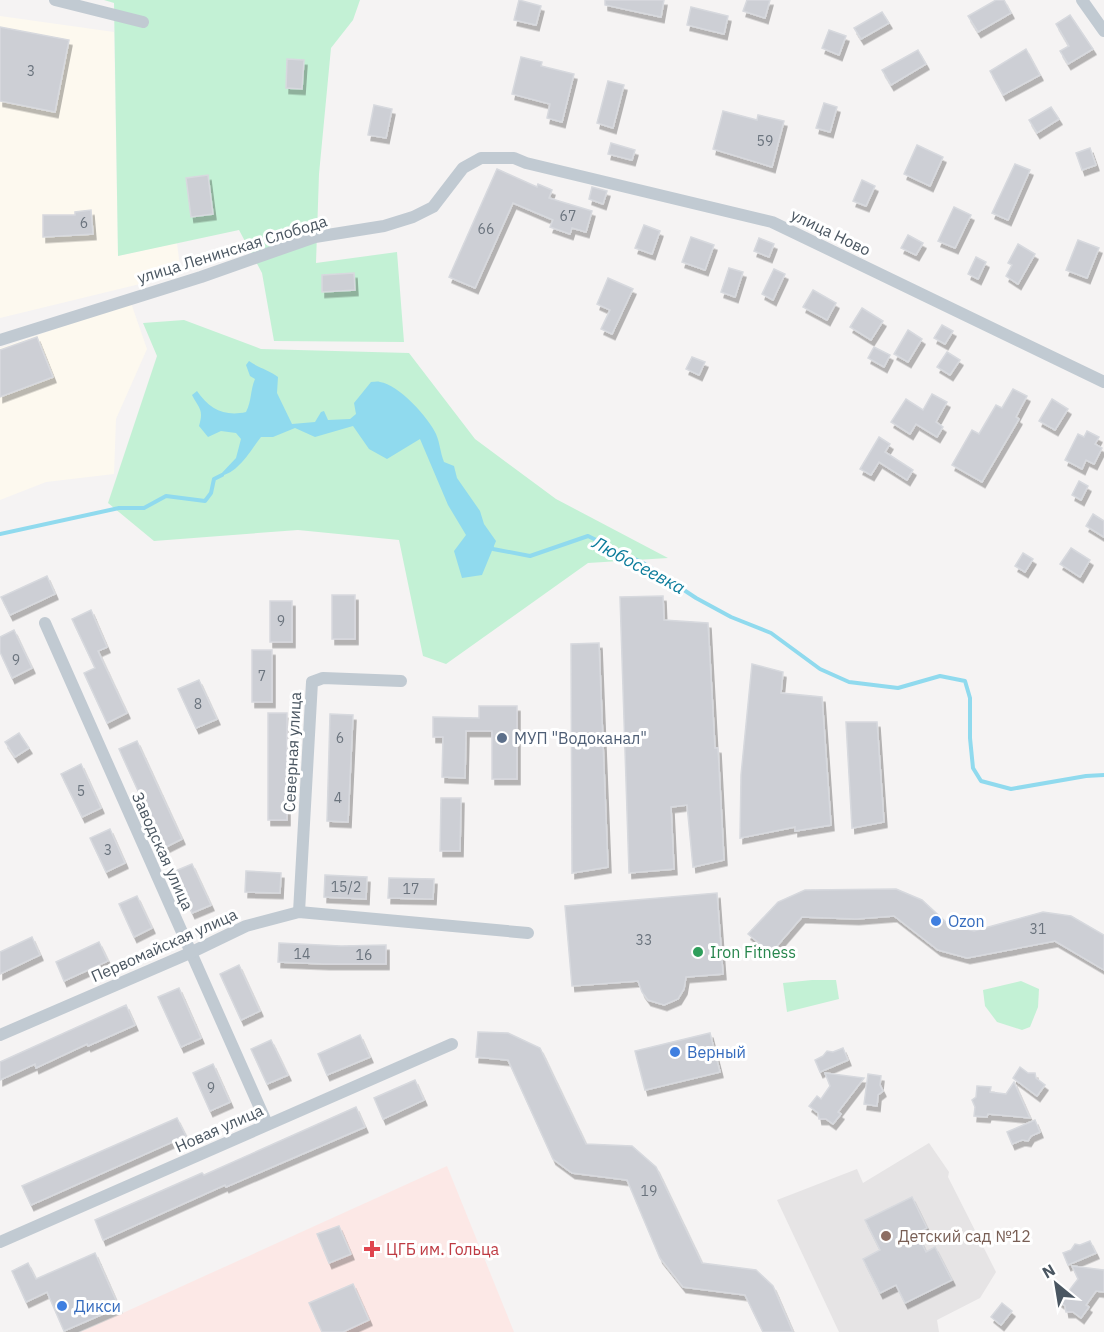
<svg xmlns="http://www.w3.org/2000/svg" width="1104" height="1332" viewBox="0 0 1104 1332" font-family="'IBM Plex Sans',sans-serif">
	<defs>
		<filter id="shadow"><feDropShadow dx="3" dy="5.5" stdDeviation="0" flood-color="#0004"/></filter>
	</defs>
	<rect width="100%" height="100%" fill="#f5f3f3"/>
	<g fill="#fdf9ef">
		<path d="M0,16L114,32L118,256L177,243L181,274L0,318Z"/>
		<path d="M131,303L147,349L116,419L114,474L46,482L0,500V348Z"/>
	</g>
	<path fill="#e6e4e5" d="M929,1143L949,1172L948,1177L996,1272L980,1298L937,1320L939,1332H839L777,1200L857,1169L863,1183Z"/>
	<path fill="#fce8e6" d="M447,1166L514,1332H81Z"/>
	<g fill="#c3f1d5">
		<path d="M104,0H360L353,20L331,48L319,174L316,263L397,252L404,342L274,341L262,273L239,230L118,256L114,3Z"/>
		<path d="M184,320L261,349L409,353L475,439L556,499L668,558L588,563L446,664L423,656L399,540L298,530L154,541L108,503L157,356L143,323Z"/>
		<path d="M812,980H836L839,999L787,1012L783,983Z"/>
		<path d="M1021,981L1039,989L1038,1007L1030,1027L1022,1030L997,1022L985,1006L983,990Z"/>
	</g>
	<path fill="#90daee" d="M249,361C259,368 269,370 278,377L277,393L292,424L315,422L321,412L324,411L328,420L350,419L356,414L354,403L371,382C374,382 377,381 380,382C398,384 429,418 436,434C440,443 440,452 444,462L454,466L457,478L480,511L484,524L496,541L482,575L462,578L454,551L466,535L448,505L420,439L387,459L369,449L353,426L315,437L295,428L273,437H261C250,451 238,474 219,476L236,458L241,439L236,433L221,431L208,437L199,426C204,409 199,409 192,395L197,391C209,409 225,417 246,412C252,400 250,391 255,379L250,376L246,365Z"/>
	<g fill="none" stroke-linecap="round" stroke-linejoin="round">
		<g stroke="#90daee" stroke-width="4">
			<path d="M0,534L119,508H144L166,496L205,501L211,493L214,479L222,475"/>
			<path d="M491,546L493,549L530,556L588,536L643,563L696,598L731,617L771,633L820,669L849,682L898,688L940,676L965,681L970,698V738L973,768L981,781L1011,789L1086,776L1104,775"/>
		</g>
	</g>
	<g fill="#cdcfd5" stroke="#d7d9de" stroke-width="1.5" filter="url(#shadow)">
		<path d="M519,0L541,6L536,25L514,20Z"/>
		<path d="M605,0H664L661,17L605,5Z"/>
		<path d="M747,0H770L765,18L743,11Z"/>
		<path d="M996,0H1004L1011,13L978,32L968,16Z"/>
		<path d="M691,7L728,16L724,34L687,25Z"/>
		<path d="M882,12L889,23L861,39L854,28Z"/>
		<path d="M1070,15L1093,49L1068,64L1060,51L1069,46L1056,24Z"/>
		<path d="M0,27L69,40L55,112L0,101Z"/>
		<path d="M829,30L846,36L839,55L822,48Z"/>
		<path d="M1026,49L1040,75L1003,95L990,71Z"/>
		<path d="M918,50L926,64L891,85L882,70Z"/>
		<path d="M521,57L542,62L541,66L574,74L562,122L547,118L550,104L512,94Z"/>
		<path d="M287,59L304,60L302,89L286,88Z"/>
		<path d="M608,81L624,85L613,128L597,123Z"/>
		<path d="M824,103L837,107L830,132L816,128Z"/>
		<path d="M374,105L392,109L386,138L368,135Z"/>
		<path d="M1051,107L1059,119L1037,133L1029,120Z"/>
		<path d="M723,111L757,120L758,115L784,121L772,167L713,149Z"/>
		<path d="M611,143L635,150L632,160L608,154Z"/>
		<path d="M917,145L943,157L930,186L904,174Z"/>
		<path d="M1090,148L1096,165L1082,170L1076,153Z"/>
		<path d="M1015,164L1030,170L1008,220L992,213Z"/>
		<path d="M497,169L537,187L538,184L552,190L549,198L592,211L586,232L572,228L570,234L550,227L553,220L513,203L475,288L449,277Z"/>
		<path d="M208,175L213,214L191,217L186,178Z"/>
		<path d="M862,180L875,186L866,206L853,201Z"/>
		<path d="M592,187L607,191L603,204L589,199Z"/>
		<path d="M954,207L971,215L955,248L938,241Z"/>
		<path d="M91,210L93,234L43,237V215H75V212Z"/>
		<path d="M644,225L660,231L652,254L635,248Z"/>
		<path d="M908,235L923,243L916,255L901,248Z"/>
		<path d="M691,237L714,245L705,270L682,262Z"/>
		<path d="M759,238L774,244L769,257L754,251Z"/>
		<path d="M1078,240L1099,248L1087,278L1066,270Z"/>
		<path d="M1018,244L1035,254L1018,284L1006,276L1012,265L1008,263Z"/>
		<path d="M976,257L986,262L978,279L968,274Z"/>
		<path d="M729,268L743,272L735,297L721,292Z"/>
		<path d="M774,269L785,274L773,300L762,294Z"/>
		<path d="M354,273L355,290L322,292V275Z"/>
		<path d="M608,278L633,289L612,334L601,329L610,310L597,304Z"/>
		<path d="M813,290L836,303L827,320L803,307Z"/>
		<path d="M862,308L883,321L871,340L850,327Z"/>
		<path d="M942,325L953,331L945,344L934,338Z"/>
		<path d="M908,330L922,339L908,362L894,354Z"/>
		<path d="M37,337L53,377L0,397V350Z"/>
		<path d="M874,347L890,355L884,367L868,358Z"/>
		<path d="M947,352L960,360L950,375L937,367Z"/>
		<path d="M692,357L705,362L699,375L686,369Z"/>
		<path d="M1013,389L1027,396L1016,417L1019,419L982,482L952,465L972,430L979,434L996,405L1002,408Z"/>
		<path d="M932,394L947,402L936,422L943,427L937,437L916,424L910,434L891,422L906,399L923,410Z"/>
		<path d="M1052,399L1068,409L1055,430L1039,421Z"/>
		<path d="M1087,431L1099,437L1095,444L1102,448L1094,464L1086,460L1082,469L1065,460L1078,434L1084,437Z"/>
		<path d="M879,437L890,444L885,452L913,470L907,480L879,462L871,475L860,469Z"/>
		<path d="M1079,481L1088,486L1081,500L1072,495Z"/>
		<path d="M1093,514L1104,521V537L1086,526Z"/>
		<path d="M1071,548L1090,560L1080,577L1060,564Z"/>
		<path d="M1023,553L1033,559L1025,572L1015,566Z"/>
		<path d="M47,576L55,594L10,615L1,597Z"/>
		<rect x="332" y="595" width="23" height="44"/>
		<path d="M663,596L664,620L708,623L715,748H718L724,860L693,867L687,805L671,807L674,869L629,873L620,597Z"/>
		<rect x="270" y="601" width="22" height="41"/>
		<path d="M91,610L107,647L98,651L127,713L107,723L84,673L95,668L72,619Z"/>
		<path d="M14,630L32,668L12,678L0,652V637Z"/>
		<path d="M599,643L608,867L572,873L571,644Z"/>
		<rect x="252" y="650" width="20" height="52"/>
		<path d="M752,664L783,672L781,693L822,697L831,825L795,831V827L740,838L741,775Z"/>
		<path d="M199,680L217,719L196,728L178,689Z"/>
		<path d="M479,706H517V779H492V731H466L465,778L442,777L443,737H433V717L479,718Z"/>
		<rect x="268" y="713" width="19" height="107"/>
		<path d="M330,714L353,715L348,822L327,821Z"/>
		<path d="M846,722H877L884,822L852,828Z"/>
		<path d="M19,733L29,748L15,757L5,742Z"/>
		<path d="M137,741L182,839L164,848L119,749Z"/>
		<path d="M81,764L101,808L82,817L61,774Z"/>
		<path d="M441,798H461L460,851H440Z"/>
		<path d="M110,829L125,863L106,872L90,838Z"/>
		<path d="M192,864L211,905L192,913L173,872Z"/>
		<path d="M246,871L281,873L280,893L245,892Z"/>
		<path d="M325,875L367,877L366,899L324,897Z"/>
		<path d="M389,878L434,879L433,899L388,898Z"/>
		<path d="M896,889L922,900L948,924L974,931L1043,912L1071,916L1104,935V970L1055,941L967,958L938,950L894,916L856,919L802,917L771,953L748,934L778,902L805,890Z"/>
		<path d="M717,893L723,974L686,977L684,989L678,999L664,1005L648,1000L642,992L638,981L572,986L565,906Z"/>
		<path d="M137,896L152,928L134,937L119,904Z"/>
		<path d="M32,937L40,955L0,974V952Z"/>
		<path d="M99,942L108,961L64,981L56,962Z"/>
		<path d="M279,943L341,946L386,945V964H326L278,962Z"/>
		<path d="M239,965L260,1011L241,1020L220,974Z"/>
		<path d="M179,988L201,1038L181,1047L158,997Z"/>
		<path d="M126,1005L135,1025L88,1046L87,1044L36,1068L35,1064L0,1080V1062Z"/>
		<path d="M478,1032L508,1033L540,1048L586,1144L632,1146L656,1167L702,1263L756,1270L773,1286L793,1332H763L745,1295L683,1287L660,1258L627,1180L572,1173L553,1159L508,1060L476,1057Z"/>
		<path d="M710,1033L720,1072L645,1090L635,1051Z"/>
		<path d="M360,1035L370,1057L327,1075L318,1054Z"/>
		<path d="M271,1040L288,1075L267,1084L251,1049Z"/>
		<path d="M843,1048L848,1060L820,1072L815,1060L823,1056L827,1051L833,1052Z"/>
		<path d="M213,1064L230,1102L210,1111L193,1073Z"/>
		<path d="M1020,1067L1028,1073H1035L1036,1078L1045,1085L1037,1096L1013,1078Z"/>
		<path d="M825,1073L864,1078L838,1112L841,1114L833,1124L826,1119H819L818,1113L809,1106L817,1096L821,1099L830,1086Z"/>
		<path d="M868,1074L881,1076L880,1085L883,1091L878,1095L877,1106L864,1104Z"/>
		<path d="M415,1080L424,1100L383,1119L374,1098Z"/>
		<path d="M1014,1082L1030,1118L988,1114L987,1117L974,1116L975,1107L972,1100L976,1097L977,1086L991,1087L990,1092L1006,1094Z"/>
		<path d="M356,1107L365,1127L226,1187L225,1185L103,1240L95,1220L202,1173L204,1175Z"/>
		<path d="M177,1118L186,1136L31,1205L22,1186Z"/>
		<path d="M1035,1120L1040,1132L1031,1136L1028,1141L1022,1140L1012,1144L1007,1132Z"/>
		<path d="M912,1197L927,1228L917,1233L926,1252L935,1247L952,1280L905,1303L896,1285L880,1293L863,1259L880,1250L865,1220Z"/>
		<path d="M339,1226L351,1254L329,1263L317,1234Z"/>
		<path d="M1090,1241L1096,1253L1068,1265L1063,1253L1071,1250L1075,1244L1080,1245Z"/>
		<path d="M95,1253L119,1307L64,1331L47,1292L26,1302L12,1271L28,1263L36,1279Z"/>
		<path d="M1072,1266L1104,1270V1292L1096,1291L1086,1305L1089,1307L1081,1318L1073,1312H1066L1065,1306L1056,1299L1064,1289L1068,1292L1078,1279Z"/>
		<path d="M353,1284L369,1320L343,1332H322L309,1303Z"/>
		<path d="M1002,1303L1012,1311L1001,1325L991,1317Z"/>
	</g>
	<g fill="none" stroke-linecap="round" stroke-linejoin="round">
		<g stroke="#c1cad2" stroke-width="12">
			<path d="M55,0L143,22"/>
			<path d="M1082,0L1104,31"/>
			<path d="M0,340L201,277L315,237L384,226L413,217L433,207L463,168L481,158H514L526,163L772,222L1104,382"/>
			<path d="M45,623L267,1124"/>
			<path d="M299,912L312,682L323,678L401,681"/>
			<path d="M0,1035L190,953L246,926L299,912L528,933"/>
			<path d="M0,1242L452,1044"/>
		</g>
	</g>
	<circle fill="#5c6f8a" stroke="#fff" stroke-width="2" cx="502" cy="738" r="6"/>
	<g fill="#3f7fe0" stroke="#fff" stroke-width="2">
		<circle cx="936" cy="921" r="6"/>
		<circle cx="675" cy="1052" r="6"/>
		<circle cx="62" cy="1306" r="6"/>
	</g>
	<circle fill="#2e9e5b" stroke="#fff" stroke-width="2" cx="698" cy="952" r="6"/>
	<circle fill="#8d6e63" stroke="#fff" stroke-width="2" cx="886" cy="1236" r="6"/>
	<path fill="#e0444e" stroke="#fff" stroke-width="2" d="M369 1240h6v6h6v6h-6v6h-6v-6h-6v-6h6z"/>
	<g text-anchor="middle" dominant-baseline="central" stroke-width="6" stroke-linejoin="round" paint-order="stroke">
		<g font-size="14" fill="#6b747e">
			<text x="31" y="71">3</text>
			<text x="765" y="141">59</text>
			<text x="568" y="216">67</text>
			<text x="84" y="223">6</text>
			<text x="486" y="229">66</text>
			<text x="281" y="621">9</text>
			<text x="16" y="660">9</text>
			<text x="262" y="676">7</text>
			<text x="198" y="704">8</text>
			<text x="340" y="738">6</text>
			<text x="81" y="791">5</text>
			<text x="338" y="798">4</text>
			<text x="108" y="850">3</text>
			<text x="346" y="887">15/2</text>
			<text x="411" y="889">17</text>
			<text x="1038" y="929">31</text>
			<text x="644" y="940">33</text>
			<text x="302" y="954">14</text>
			<text x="364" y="955">16</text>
			<text x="211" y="1088">9</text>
			<text x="649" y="1191">19</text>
		</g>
		<g font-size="16" fill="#4a5661" stroke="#fff">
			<text transform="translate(831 232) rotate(26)">улица Ново</text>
			<text transform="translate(232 249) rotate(-17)">улица Ленинская Слобода</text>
			<text transform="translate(292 752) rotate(-87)">Северная улица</text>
			<text transform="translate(163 851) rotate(66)">Заводская улица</text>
			<text transform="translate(164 945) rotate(-24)">Первомайская улица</text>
			<text transform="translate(219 1128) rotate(-24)">Новая улица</text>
		</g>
		<g font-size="16" fill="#4e5e75" stroke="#fff" text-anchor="start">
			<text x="514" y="738">МУП "Водоканал"</text>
		</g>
		<g font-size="16" fill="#366cbe" stroke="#fff" text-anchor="start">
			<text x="948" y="921">Ozon</text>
			<text x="687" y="1052">Верный</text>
			<text x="74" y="1306">Дикси</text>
		</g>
		<g font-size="16" fill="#27864d" stroke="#fff" text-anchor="start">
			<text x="710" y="952">Iron Fitness</text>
		</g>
		<g font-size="16" fill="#785e54" stroke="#fff" text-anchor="start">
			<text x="898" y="1236">Детский сад №12</text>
		</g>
		<g font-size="16" fill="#be3a42" stroke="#fff" text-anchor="start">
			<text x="386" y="1249">ЦГБ им. Гольца</text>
		</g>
		<g font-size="18" font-style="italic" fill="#0c7c9b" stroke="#fff">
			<text transform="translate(639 565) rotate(28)">Любосеевка</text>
		</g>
	</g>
	<g transform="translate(1056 1284) rotate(330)" stroke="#ffffff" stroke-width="4.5" paint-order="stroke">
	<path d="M0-4.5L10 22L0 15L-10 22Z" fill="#4a5661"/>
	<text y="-9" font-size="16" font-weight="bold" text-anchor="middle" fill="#4a5661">N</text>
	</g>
</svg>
